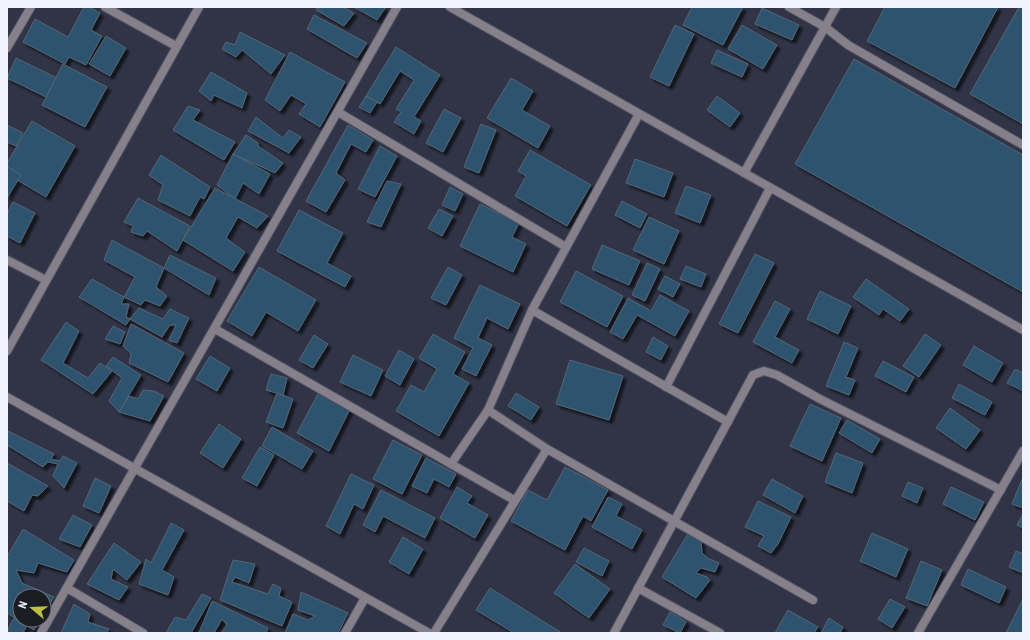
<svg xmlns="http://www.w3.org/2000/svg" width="1030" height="640" viewBox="0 0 1030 640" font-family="'Roboto Condensed',sans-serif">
	<defs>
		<filter id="shadow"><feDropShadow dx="3.5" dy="3.5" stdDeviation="1" flood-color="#0009"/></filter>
	</defs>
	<rect width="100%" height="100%" fill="#313446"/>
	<g fill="#2e526e" stroke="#536675" filter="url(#shadow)">
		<path d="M84,7H89L100,13L91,30L102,36L86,65L69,57L65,64L23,42L35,19L68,37Z"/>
		<path d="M318,7H343L354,13L344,26L316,10Z"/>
		<path d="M354,7H384L385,8L377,20Z"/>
		<path d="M692,7H743L723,45L683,25Z"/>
		<path d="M885,7H998L955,88L867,41Z"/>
		<path d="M1019,7H1023V124L970,94Z"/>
		<path d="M762,8L799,25L792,40L755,24Z"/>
		<path d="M314,15L367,43L357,58L307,29Z"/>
		<path d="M675,25L694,34L669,86L650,77Z"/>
		<path d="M742,25L777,45L763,69L728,49Z"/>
		<path d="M240,32L285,55L271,74L242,50L236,57L222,49L226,42L235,45Z"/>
		<path d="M106,36L126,48L110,76L89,64Z"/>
		<path d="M396,47L440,75L414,117L421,121L414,134L394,122L401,112L396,109L414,80L400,71L380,104L366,96Z"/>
		<path d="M717,50L748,64L742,77L711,63Z"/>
		<path d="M290,52L345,82L320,127L299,114L306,104L291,95L280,111L265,100Z"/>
		<path d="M16,58L57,78L48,98L7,78Z"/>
		<path d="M854,59L1023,155V292L795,164Z"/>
		<path d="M63,64L107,87L85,127L42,105Z"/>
		<path d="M211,72L247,93L242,108L214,95L211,101L199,91Z"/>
		<path d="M511,78L533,91L522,110L550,126L538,148L487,118Z"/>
		<path d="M366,96L377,102L370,113L359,107Z"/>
		<path d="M717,96L740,113L730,127L707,110Z"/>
		<path d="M188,106L200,110L193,120L235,142L224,160L173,130Z"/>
		<path d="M444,109L461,118L443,152L426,143Z"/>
		<path d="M256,117L283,138L289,130L301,137L289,153L248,131Z"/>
		<path d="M32,121L75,146L46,197L7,174V163Z"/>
		<path d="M481,124L496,130L479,173L464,167Z"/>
		<path d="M7,125L23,133L16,146L7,142Z"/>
		<path d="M348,125L373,140L366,152L351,144L336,173L345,180L326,212L306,201Z"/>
		<path d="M246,135L258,143V146L283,163L275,173L233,154Z"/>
		<path d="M380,146L397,156L375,197L358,189Z"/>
		<path d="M530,150L591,185L567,226L515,196L526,176L518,171Z"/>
		<path d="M233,154L270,174L259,194L243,183L235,199L217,185Z"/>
		<path d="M161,155L210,187L204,199L200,197L190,216L158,200L163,185L149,175Z"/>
		<path d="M635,159L673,173L664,197L626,183Z"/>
		<path d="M7,166L21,175L7,198Z"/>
		<path d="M387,181L401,184L381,227L367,222Z"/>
		<path d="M686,186L711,195L700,223L675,213Z"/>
		<path d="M450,187L463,194L455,211L442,205Z"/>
		<path d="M215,188L268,216L257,228L238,217L226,238L245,252L233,271L183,240Z"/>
		<path d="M138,198L190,226L177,251L147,231L143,236L131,232L133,226L124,222Z"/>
		<path d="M622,201L647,214L640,228L615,215Z"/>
		<path d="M13,202L35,213L20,243L7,236V214Z"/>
		<path d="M480,204L519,223L512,237L526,244L513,272L460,246Z"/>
		<path d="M439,209L453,216L442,236L428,228Z"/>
		<path d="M299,210L343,233L327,263L351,276L345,287L277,251Z"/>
		<path d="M649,217L679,231L664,264L633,250Z"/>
		<path d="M112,240L164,268L156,287L167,296L160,306L145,300L141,305L124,297L135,277L104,260Z"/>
		<path d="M602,245L640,261L629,285L592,269Z"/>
		<path d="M755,254L774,263L738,333L719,324Z"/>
		<path d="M170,255L216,278L209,295L164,268Z"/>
		<path d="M647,263L660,269L645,301L632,295Z"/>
		<path d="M686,266L706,274L701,287L680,279Z"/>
		<path d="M259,267L316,300L298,331L266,312L252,336L227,321Z"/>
		<path d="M448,267L462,275L446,305L431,298Z"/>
		<path d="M576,271L623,296L607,327L560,302Z"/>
		<path d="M665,276L680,284L673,297L658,289Z"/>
		<path d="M92,279L124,297L121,304H129L126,317L130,319L126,325L79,297Z"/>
		<path d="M866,279L909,309L900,321L883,309L879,315L853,297Z"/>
		<path d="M480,285L520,304L508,329L487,318L478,338L492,345L476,376L462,369L473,348L454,338Z"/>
		<path d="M820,291L851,306L838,334L807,319Z"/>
		<path d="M660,295L689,311L675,336L637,315L623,339L610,332L628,298L651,311Z"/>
		<path d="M775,301L790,309L775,337L799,350L792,363L753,342Z"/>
		<path d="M139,308L163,319L170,309L189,318L177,343L169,340L176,325H170L162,337L130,319Z"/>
		<path d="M66,322L79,331L63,363L88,378L100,363L112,371L93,394L41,360Z"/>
		<path d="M131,324L184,353L168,382L129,363L131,354L123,346Z"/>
		<path d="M113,326L125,332L120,344L105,339Z"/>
		<path d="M433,334L465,352L453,374L469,383L439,436L396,411L411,385L424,392L437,369L419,358Z"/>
		<path d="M925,334L941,345L919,377L903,366Z"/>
		<path d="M314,335L328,344L313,368L299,360Z"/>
		<path d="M653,337L668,346L661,360L646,352Z"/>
		<path d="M844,342L858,348L846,377L855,380L849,395L826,386Z"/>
		<path d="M974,346L1003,363L992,382L963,365Z"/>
		<path d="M399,350L414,359L400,385L385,376Z"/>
		<path d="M353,355L383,370L371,396L340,382Z"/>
		<path d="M210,356L230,368L217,391L196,379Z"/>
		<path d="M113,357L141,375L119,412L109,401L122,378L106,366Z"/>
		<path d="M570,360L623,376L609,420L556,404Z"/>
		<path d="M883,361L914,377L906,392L875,376Z"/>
		<path d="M1015,369L1023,373V391L1007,383Z"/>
		<path d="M271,374L287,378L283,395L266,390Z"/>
		<path d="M959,384L992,402L985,415L952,398Z"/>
		<path d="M143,390L154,391L164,396L150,421L119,412L129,396L138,399Z"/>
		<path d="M319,392L350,409L329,451L297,433Z"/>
		<path d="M277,393L293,399L283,428L266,422Z"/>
		<path d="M516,393L539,407L531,420L508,406Z"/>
		<path d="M810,404L841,418L822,461L790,446Z"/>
		<path d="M950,408L980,430L966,449L936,428Z"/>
		<path d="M847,420L880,439L872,453L839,433Z"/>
		<path d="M219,424L241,439L223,468L200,453Z"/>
		<path d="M272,427L313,451L302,469L262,446Z"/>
		<path d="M8,431L54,454L51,459L60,461L63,456L77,463L64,488L53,476L58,464L48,462L43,467L7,445Z"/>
		<path d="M393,440L422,455L402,494L373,479Z"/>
		<path d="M260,447L274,455L257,486L242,478Z"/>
		<path d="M836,453L863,463L852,493L825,482Z"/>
		<path d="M426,458L456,474L449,487L434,479L427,493L412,486Z"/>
		<path d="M7,463L48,486L38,496L32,495L24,511L7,501Z"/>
		<path d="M565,467L608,490L591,521L583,516L565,550L511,521L528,490L547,500Z"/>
		<path d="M351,474L374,485L363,509L354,504L340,534L326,526Z"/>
		<path d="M1023,477V508L1012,504Z"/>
		<path d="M95,478L111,486L99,513L83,506Z"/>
		<path d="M772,479L803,496L795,513L763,495Z"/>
		<path d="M908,482L923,488L917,503L902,496Z"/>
		<path d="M457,487L472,496L467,503L488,515L475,538L440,518Z"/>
		<path d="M951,487L984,502L975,520L943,504Z"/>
		<path d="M381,490L435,518L425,538L383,516L375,532L363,525Z"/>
		<path d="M608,497L622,504L616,516L642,530L632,549L592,527Z"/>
		<path d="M758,501L791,517L778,544L771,553L758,546L764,536L745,527Z"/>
		<path d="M1023,514V528L1017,525Z"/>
		<path d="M73,515L92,525L80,547L59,539Z"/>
		<path d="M171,523L184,530L162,570L174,577L168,595L139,584L146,559L151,563Z"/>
		<path d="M23,529L74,560L67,572L38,563L34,573L16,570L22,583L54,597L44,614V596H20V620H41L34,630L7,613V557Z"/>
		<path d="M689,532L701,541L702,553L709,559L719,563L715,572L701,568L696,573L707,577L710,580L696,598L662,577Z"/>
		<path d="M872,533L908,549L896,577L860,561Z"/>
		<path d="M403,537L423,549L409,574L389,562Z"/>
		<path d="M114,543L141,562L127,580L113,569L111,579L128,587L119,600L87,584Z"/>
		<path d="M584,548L609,561L602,576L576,562Z"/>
		<path d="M1016,551L1023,554V573L1009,567Z"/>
		<path d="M233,560L255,564L249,583L235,577L232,582L268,594L273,584L281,588L279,596L292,602L282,626L220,600Z"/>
		<path d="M921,561L942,570L927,606L906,598Z"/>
		<path d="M575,564L610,589L589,618L554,593Z"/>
		<path d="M968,569L1006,587L999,603L961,585Z"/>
		<path d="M490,588L562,633H514L476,610Z"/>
		<path d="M301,592L348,613L338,633H285L293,614L308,620L315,616L298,610Z"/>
		<path d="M202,594L211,598L191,633H166L175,617L186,620Z"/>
		<path d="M890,599L905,607L892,628L878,619Z"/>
		<path d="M1023,599V633H1006Z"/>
		<path d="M212,601L268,628L266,633H221L227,625L222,619L214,633H199Z"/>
		<path d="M74,604L90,614L88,622L109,629L106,633H61Z"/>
		<path d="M788,610L818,627L814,633H775Z"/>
		<path d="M670,612L686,622L680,633L663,625Z"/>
		<path d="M14,618L27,625L23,633H11L7,631Z"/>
		<path d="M829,618L843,627L840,633H821Z"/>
	</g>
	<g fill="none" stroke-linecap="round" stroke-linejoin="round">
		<g stroke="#505263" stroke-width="10">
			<g id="street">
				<path d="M105,7L176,46"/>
				<path d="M450,7L1023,330"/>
				<path d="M789,7L825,27L848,45L1023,145"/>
				<path d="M7,48L31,7"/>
				<path d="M338,112L566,247"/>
				<path d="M639,114L532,310L488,410L547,449L813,600"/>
				<path d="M744,173L836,7"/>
				<path d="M7,260L46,280"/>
				<path d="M532,310L728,422"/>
				<path d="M215,329L514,500"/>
				<path d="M7,351L199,7"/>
				<path d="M666,387L770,188"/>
				<path d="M7,397L429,633"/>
				<path d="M451,464L488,410"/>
				<path d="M67,588L143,633"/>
				<path d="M638,588L720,633"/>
				<path d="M41,633L397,7"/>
				<path d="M345,633L365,598"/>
				<path d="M434,633L547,449"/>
				<path d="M614,633L753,375L764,371L777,375L820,399L1001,490"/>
				<path d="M918,633L1023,451"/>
			</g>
		</g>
		<use href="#street" stroke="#858089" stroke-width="8"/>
	</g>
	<rect width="1030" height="640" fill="none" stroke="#f0f2fe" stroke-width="16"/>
	<g transform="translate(32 608) rotate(289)"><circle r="19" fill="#1b1c24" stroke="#70727b"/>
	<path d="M0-3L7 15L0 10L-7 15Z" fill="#bcbf43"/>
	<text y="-6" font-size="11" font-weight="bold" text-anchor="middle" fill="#f0f2fe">N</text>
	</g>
</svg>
